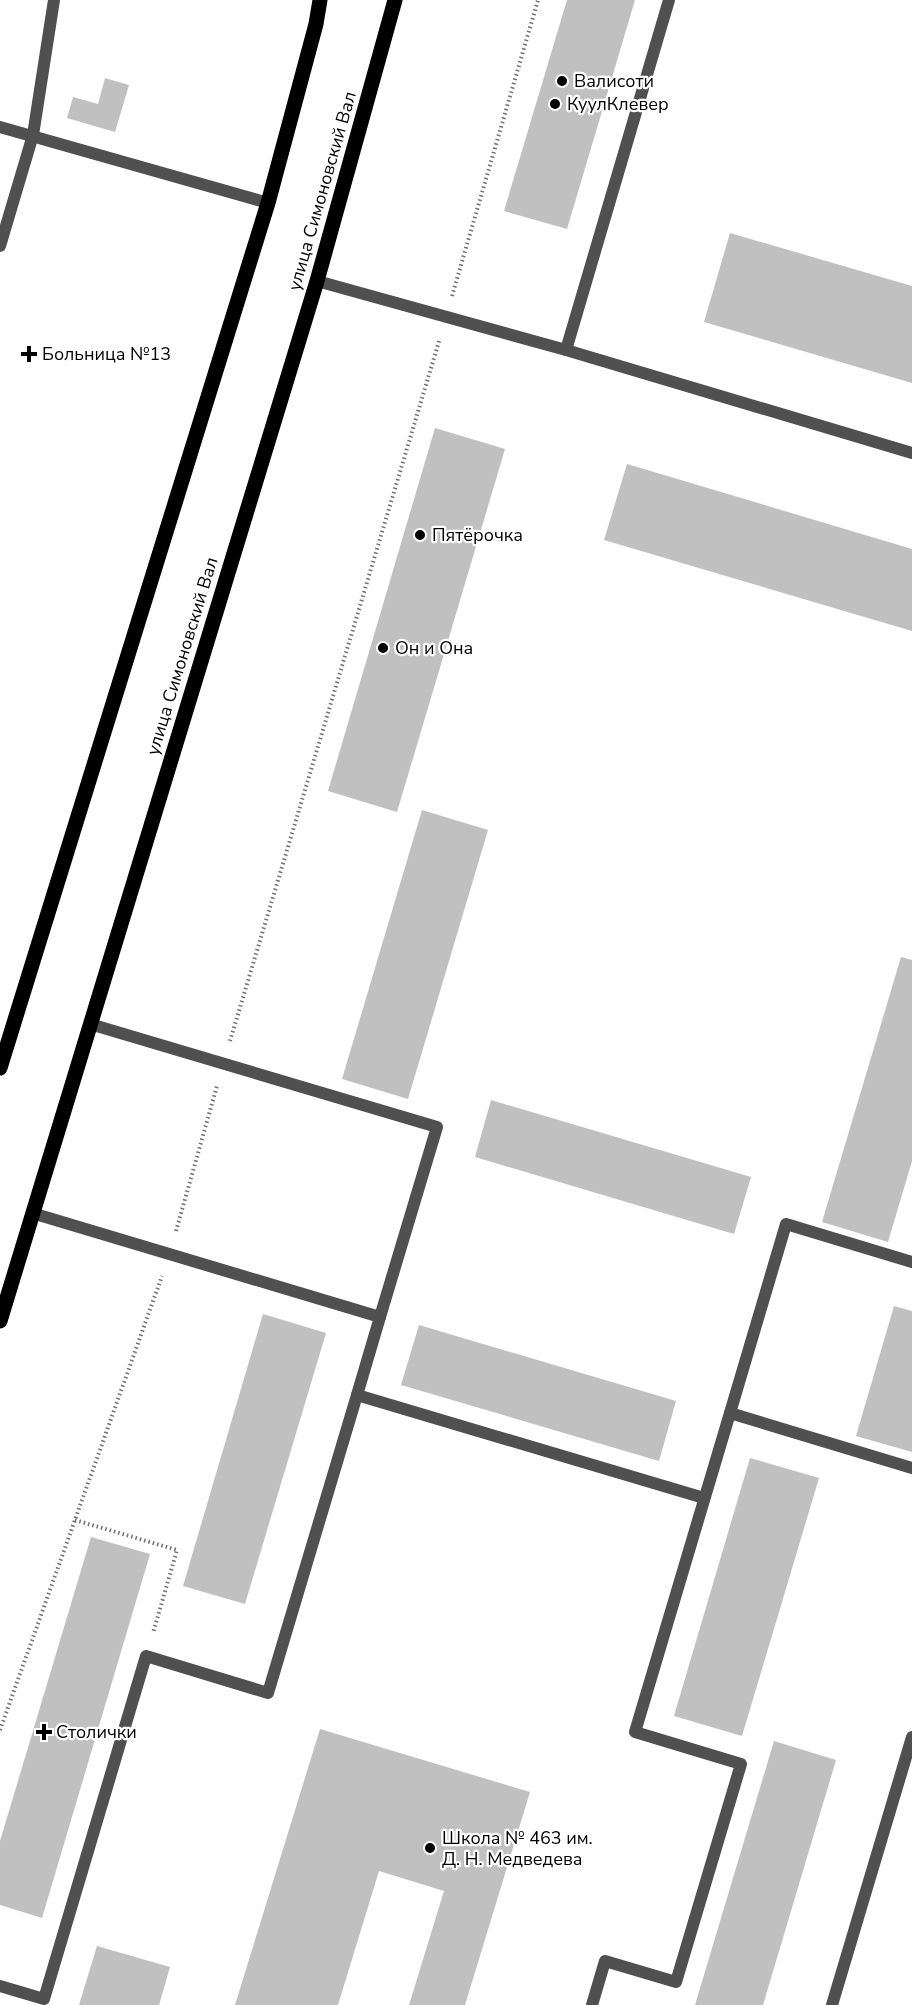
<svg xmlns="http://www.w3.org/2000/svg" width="912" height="2005" viewBox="0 0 912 2005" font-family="'Nunito Sans',sans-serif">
	<rect width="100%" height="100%" fill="#fff"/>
	<g fill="#c0c0c0">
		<path d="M567,0H635L567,229L504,211Z"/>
		<path d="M105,78L129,85L115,132L67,118L73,97L98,104Z"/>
		<path d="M730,233L912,286V383L704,322Z"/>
		<path d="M435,428L505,449L397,812L328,791Z"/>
		<path d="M627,464L912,549V631L604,540Z"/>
		<path d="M422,810L488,830L408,1099L342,1079Z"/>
		<path d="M901,957L912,960V1161L888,1242L822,1222Z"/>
		<path d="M491,1100L751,1177L734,1234L475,1157Z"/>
		<path d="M894,1306L912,1311V1452L856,1436Z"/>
		<path d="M263,1314L326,1333L245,1604L183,1586Z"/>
		<path d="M419,1325L676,1401L659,1461L401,1385Z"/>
		<path d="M750,1458L819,1478L742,1736L674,1716Z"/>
		<path d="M91,1537L150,1554L42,1918L0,1905V1841Z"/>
		<path d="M320,1729L530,1792L465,2005H409L444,1891L379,1871L338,2005H235Z"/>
		<path d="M774,1741L836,1760L763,2005H695Z"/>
		<path d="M97,1946L170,1967L159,2005H79Z"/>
	</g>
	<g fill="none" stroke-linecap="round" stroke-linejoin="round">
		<g stroke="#727272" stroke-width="4" stroke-dasharray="1.5 3" stroke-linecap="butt">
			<path d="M452,296L538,0"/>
			<path d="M230,1041L440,338"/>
			<path d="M176,1231L217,1086"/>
			<path d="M75,1520L177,1550L153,1633"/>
			<path d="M0,1730L162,1276"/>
		</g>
		<g stroke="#505050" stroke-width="12">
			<path d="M0,127L268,203"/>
			<path d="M0,246L33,135L54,0"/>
			<path d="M317,281L566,350L912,453"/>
			<path d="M566,350L669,0"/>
			<path d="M90,1024L437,1127L380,1317"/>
			<path d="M32,1213L380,1317L357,1395L704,1498"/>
			<path d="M730,1413L786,1224L912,1262"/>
			<path d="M0,1986L44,1999L146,1656L268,1693L357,1395"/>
			<path d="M592,2005L605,1961L676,1982L741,1764L635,1732L730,1413L912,1468"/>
			<path d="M832,2005L912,1737"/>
		</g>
		<g stroke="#000" stroke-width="15">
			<path d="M0,1068L268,203L316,24L320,0"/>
			<path d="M0,1321L317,281L395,0"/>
		</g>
	</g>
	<g fill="#000" stroke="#fff" stroke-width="2">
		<circle cx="562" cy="81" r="6"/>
		<circle cx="555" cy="104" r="6"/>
		<path d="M26 345h6v6h6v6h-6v6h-6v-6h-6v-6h6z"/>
		<circle cx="420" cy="535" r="6"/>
		<circle cx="383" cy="648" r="6"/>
		<path d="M41 1723h6v6h6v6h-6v6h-6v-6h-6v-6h6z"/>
		<circle cx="430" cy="1848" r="6"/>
	</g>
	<g text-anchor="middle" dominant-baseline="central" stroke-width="4.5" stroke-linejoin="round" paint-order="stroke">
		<g font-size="18" fill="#000" stroke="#fff" text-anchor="start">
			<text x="574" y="81">Валисоти</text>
			<text x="567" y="104">КуулКлевер</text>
			<text x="42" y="354">Больница №13</text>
			<text x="432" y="535">Пятёрочка</text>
			<text x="395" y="648">Он и Она</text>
			<text x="56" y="1732">Столички</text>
			<text x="442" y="1838">Школа № 463 им.<tspan x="442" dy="21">Д. Н. Медведева</tspan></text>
		</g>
		<g font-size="18" fill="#000" stroke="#fff">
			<text transform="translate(322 191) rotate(-74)">улица Симоновский Вал</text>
			<text transform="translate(182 656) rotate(-73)">улица Симоновский Вал</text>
		</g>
	</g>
</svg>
